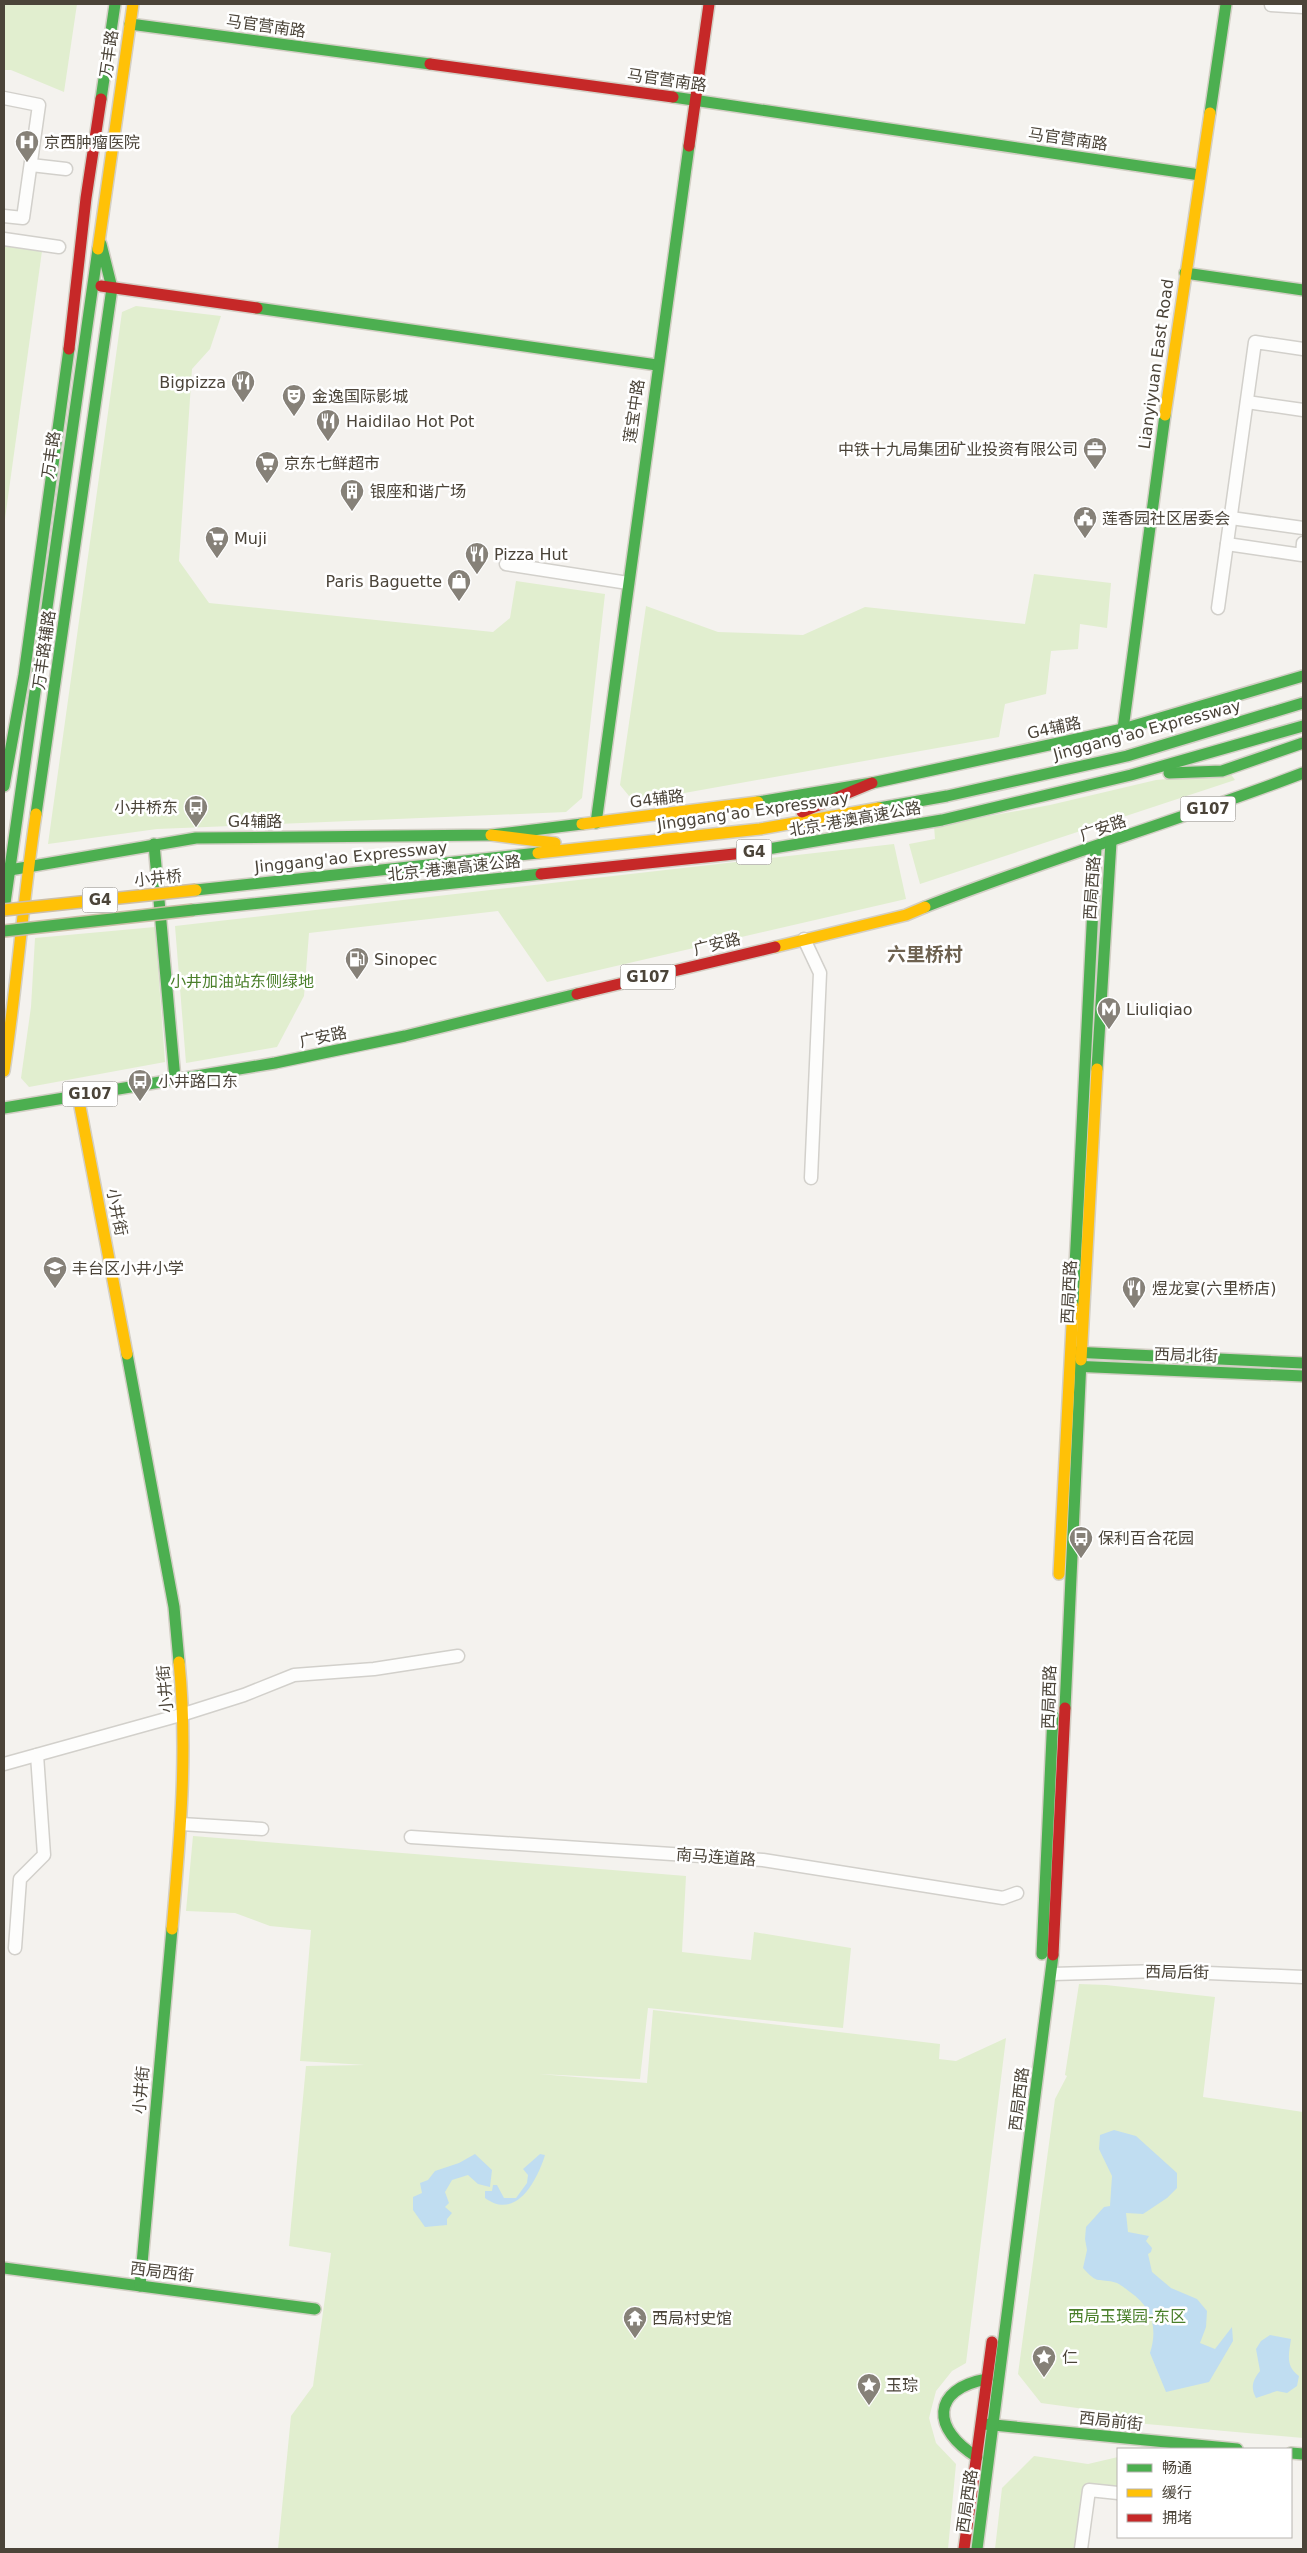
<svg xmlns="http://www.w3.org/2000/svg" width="1307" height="2553" viewBox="0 0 1307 2553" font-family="'DejaVu Sans','Noto Sans SC',sans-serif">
	<rect width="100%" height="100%" fill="#f4f2ee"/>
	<g fill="#e1eecf">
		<path d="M4,4H77L64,92L11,70H4Z"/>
		<path d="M4,246L42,251L4,526Z"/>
		<path d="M136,306L221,316L210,349L192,369L179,561L209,603L493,632L510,618L516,581L605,594L582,798L566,812L157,829L48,844L122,312Z"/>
		<path d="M1034,574L1111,583L1107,628L1080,624L1078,649L1051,651L1046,694L1005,704L999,737L634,802L620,785L646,606L718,632L803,635L865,607L1025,624Z"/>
		<path d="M1230,773L1235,780L920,884L909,844L935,839L934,826L1050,805L1156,780Z"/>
		<path d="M894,844L906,899L547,982L498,911L309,933L304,996L277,1047L186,1063L175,926Z"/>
		<path d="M155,927L165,1062L29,1087L21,1078L31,1007L35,938Z"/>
		<path d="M193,1836L686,1876L682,1952L751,1960L754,1932L851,1948L843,2028L648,2008L640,2079L539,2074L647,2083L653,2010L940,2044L939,2059L956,2061L1006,2038L966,2363L952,2371L936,2391L929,2418L936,2443L956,2464L948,2549H278L291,2416L313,2386L331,2253L289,2246L306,2066L365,2065L300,2061L311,1930L270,1926L235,1913L186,1911Z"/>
		<path d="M1079,1984L1106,1985L1215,1997L1203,2097L1303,2112V2438L1113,2421L1099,2411L1041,2403L1018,2374L1055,2099L1067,2076L1065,2075Z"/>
		<path d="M1034,2456L1088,2464L1118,2457V2489L1086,2485L1076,2549H995L1002,2488Z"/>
	</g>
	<g fill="#c0ddf1">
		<path d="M1114,2130L1136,2136L1177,2173V2188L1167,2198L1143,2214L1126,2213L1128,2232L1149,2236L1146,2241L1152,2248L1151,2252L1148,2254L1152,2272L1171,2288L1197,2299L1207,2311L1206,2327L1200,2343L1215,2349L1232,2327L1233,2341L1209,2382L1166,2392L1150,2353C1158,2328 1152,2307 1130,2292C1126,2289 1121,2285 1117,2283C1097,2277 1099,2286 1083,2268L1087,2250L1085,2239L1086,2227L1104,2207L1110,2206L1112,2176L1099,2149L1100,2135Z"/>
		<path d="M475,2154L492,2170L490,2187L478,2184L468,2175L452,2180L445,2192L449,2203L445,2207L452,2213L447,2219V2225L425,2227L413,2210V2197L422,2193L420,2183L428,2180L435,2171L459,2163Z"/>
		<path d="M540,2154L545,2155C537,2181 516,2221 485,2198V2191H492L493,2185H497L504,2198H516L527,2183L528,2175L523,2169Z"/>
		<path d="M1270,2335L1291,2339C1289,2354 1285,2366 1299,2376L1297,2386L1287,2393L1277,2391L1256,2398C1250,2387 1253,2380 1260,2371L1256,2349L1261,2341Z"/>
	</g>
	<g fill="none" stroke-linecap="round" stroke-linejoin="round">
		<g stroke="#d2d0cb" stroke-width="15">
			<g id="street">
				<path d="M1271,5L1303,7"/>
				<path d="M4,98L39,105L23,218L4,216"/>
				<path d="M31,165L66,169"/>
				<path d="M4,239L59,247"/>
				<path d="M1247,402L1303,410"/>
				<path d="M1231,518L1303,528"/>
				<path d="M1227,544L1302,555L1303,543"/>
				<path d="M506,564L628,583"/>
				<path d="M1218,608L1255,342L1303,349"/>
				<path d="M804,939L820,973L811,1178"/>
				<path d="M4,1764L184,1714L244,1695L294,1675L374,1669L458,1656"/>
				<path d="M181,1824L262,1829"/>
				<path d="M411,1837L763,1860L1003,1898L1017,1893"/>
				<path d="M15,1948L20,1879L44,1855L37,1755"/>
				<path d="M1052,1974L1161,1971L1303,1977"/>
				<path d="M1081,2549L1089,2490L1118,2493"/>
			</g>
		</g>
		<g stroke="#d3cfc5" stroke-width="14">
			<g id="fast">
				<path d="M130,24L430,64"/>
				<path d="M673,97L1200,175"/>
				<path d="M101,99L115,4"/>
				<path d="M1210,113L1226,4"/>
				<path d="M1185,273L1303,290"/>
				<path d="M257,308L657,365"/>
				<path d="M1123,729L1165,415"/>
				<path d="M1169,773L1222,771L1303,743"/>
				<path d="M4,786L24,675L69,349"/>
				<path d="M758,802L872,783L1123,729L1303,676"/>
				<path d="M879,808L947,796L1127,756L1303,703"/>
				<path d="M36,814L112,288L101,244"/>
				<path d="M596,823L689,146"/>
				<path d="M154,844L175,1079"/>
				<path d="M744,853L942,820L1131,775L1303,726"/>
				<path d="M4,871L196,838L491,835L582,824"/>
				<path d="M196,890L538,853"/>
				<path d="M925,907C1050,858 1178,821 1303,773"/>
				<path d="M4,910L98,249"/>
				<path d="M193,910L541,874"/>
				<path d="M1097,1069L1111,842"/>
				<path d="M4,1108L275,1063L405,1036L577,994"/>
				<path d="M1073,1306L1096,847"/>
				<path d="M1072,1352L1303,1363"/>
				<path d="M127,1354L174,1607L179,1662"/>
				<path d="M1071,1366L1303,1376"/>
				<path d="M1065,1708L1081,1360"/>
				<path d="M1042,1954L1053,1715"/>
				<path d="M4,2268L315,2309"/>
				<path d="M140,2286L172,1929"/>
				<path d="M984,2424L1237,2449"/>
				<path d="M1291,2453L1303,2454"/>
				<path d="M977,2457C932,2430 930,2389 987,2379"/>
				<path d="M977,2549L1053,1955"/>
			</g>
		</g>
		<g stroke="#d3cfc5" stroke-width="14">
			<g id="slow">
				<path d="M98,249L133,4"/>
				<path d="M1165,415L1210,113"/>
				<path d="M582,824L758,802"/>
				<path d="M491,835L555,843"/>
				<path d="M538,853L760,829L879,808"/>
				<path d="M775,947L906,915L925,907"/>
				<path d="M4,1071C17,986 23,899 36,814"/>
				<path d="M78,1096L127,1354"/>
				<path d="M1081,1360L1097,1069"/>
				<path d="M1059,1574L1073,1306"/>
				<path d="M172,1929C180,1839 188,1752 179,1662"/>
			</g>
		</g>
		<g stroke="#d3cfc5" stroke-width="14">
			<g id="jam">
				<path d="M430,64L673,97"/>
				<path d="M689,146L709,4"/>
				<path d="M101,286L257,308"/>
				<path d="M69,349L86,198L101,99"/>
				<path d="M802,812L872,783"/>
				<path d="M541,874L744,853"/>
				<path d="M577,994L775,947"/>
				<path d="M1053,1955L1065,1708"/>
				<path d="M964,2549L992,2342"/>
			</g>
		</g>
		<use href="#street" stroke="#fdfdfc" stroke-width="12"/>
		<use href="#fast" stroke="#4caf50" stroke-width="11"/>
		<use href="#slow" stroke="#ffc107" stroke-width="11"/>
		<use href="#jam" stroke="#c62828" stroke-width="11"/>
		<g stroke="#ccbfa9" stroke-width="14" stroke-linecap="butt">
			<path id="fast-bridge" d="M4,931L193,910"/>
		</g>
		<g stroke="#ccbfa9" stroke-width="14" stroke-linecap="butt">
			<path id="slow-bridge" d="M4,910L196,890"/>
		</g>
		<use href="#fast-bridge" stroke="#4caf50" stroke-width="11"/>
		<use href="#slow-bridge" stroke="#ffc107" stroke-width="11"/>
	</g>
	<defs>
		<g id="hospital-pin" transform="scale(1.25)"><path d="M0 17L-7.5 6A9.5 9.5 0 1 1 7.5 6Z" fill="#868178" stroke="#fff"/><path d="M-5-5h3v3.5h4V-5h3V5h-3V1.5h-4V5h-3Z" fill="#fff"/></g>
		<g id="restaurant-pin" transform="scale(1.25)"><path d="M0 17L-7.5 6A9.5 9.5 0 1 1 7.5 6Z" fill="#868178" stroke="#fff"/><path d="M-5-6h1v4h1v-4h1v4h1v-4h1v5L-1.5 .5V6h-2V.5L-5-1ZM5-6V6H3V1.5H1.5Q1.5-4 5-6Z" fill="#fff"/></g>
		<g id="theatre-pin" transform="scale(1.25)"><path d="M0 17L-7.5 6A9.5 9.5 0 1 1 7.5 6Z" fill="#868178" stroke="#fff"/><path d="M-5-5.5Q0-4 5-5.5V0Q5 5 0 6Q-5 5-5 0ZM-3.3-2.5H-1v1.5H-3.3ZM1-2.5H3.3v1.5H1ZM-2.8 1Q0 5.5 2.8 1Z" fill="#fff"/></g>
		<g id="office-pin" transform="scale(1.25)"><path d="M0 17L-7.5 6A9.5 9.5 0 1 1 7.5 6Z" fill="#868178" stroke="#fff"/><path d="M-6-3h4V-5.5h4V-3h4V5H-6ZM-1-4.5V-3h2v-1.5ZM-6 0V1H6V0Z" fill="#fff"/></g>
		<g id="supermarket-pin" transform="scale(1.25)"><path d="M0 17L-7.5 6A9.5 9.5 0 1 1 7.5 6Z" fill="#868178" stroke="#fff"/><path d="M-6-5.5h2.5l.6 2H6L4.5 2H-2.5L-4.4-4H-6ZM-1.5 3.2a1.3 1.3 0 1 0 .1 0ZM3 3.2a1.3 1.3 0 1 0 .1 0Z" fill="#fff"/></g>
		<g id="building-pin" transform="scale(1.25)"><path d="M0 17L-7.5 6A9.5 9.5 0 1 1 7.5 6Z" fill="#868178" stroke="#fff"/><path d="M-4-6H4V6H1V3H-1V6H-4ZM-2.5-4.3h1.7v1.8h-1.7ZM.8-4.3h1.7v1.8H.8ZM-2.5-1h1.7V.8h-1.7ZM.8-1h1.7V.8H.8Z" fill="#fff"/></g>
		<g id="civic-pin" transform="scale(1.25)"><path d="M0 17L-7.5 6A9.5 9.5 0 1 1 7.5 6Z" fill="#868178" stroke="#fff"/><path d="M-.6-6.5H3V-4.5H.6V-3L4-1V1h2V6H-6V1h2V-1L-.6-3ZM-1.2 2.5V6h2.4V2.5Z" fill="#fff"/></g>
		<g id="shop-pin" transform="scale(1.25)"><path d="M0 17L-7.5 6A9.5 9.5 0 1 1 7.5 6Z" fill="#868178" stroke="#fff"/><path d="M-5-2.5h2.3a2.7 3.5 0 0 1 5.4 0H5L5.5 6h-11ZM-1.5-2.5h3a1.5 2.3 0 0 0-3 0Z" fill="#fff"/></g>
		<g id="bus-pin" transform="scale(1.25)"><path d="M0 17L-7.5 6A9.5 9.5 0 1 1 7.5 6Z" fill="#868178" stroke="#fff"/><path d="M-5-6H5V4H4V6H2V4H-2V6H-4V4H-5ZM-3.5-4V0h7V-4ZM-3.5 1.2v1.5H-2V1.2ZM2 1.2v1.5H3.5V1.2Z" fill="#fff"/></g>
		<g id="fuel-pin" transform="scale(1.25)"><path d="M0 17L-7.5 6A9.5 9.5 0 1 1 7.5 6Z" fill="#868178" stroke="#fff"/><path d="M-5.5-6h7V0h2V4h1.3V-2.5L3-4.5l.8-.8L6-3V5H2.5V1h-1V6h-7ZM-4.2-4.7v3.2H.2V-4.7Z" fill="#fff"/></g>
		<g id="metro-pin" transform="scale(1.25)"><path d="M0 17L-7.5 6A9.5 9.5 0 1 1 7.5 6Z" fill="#868178" stroke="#fff"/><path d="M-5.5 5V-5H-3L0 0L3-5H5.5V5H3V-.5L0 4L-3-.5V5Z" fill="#fff"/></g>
		<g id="school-pin" transform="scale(1.25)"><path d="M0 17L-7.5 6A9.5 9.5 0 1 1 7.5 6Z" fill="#868178" stroke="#fff"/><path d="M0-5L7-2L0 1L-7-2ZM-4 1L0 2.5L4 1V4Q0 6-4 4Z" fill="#fff"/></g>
		<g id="temple-pin" transform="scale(1.25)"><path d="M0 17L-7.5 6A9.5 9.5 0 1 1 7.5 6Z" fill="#868178" stroke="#fff"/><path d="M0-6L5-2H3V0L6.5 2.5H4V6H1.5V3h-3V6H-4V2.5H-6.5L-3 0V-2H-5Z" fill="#fff"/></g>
		<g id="sight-pin" transform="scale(1.25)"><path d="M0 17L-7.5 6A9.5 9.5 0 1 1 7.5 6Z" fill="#868178" stroke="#fff"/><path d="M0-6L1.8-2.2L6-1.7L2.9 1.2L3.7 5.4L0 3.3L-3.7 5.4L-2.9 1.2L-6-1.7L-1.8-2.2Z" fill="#fff"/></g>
	</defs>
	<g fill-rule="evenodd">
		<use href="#hospital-pin" x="27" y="142"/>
		<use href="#restaurant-pin" x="243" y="382"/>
		<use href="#theatre-pin" x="294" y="396"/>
		<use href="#restaurant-pin" x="328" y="421"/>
		<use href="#office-pin" x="1095" y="449"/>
		<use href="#supermarket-pin" x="267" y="463"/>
		<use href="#building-pin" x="352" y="491"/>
		<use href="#civic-pin" x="1085" y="518"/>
		<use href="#supermarket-pin" x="217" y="538"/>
		<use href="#restaurant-pin" x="477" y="554"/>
		<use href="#shop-pin" x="459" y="581"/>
		<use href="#bus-pin" x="196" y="807"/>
		<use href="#fuel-pin" x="357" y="959"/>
		<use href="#metro-pin" x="1109" y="1009"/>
		<use href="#bus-pin" x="140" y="1081"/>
		<use href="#school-pin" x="55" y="1268"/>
		<use href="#restaurant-pin" x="1134" y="1288"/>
		<use href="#bus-pin" x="1081" y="1538"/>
		<use href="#temple-pin" x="635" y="2318"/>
		<use href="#sight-pin" x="1044" y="2357"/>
		<use href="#sight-pin" x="869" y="2385"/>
	</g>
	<g text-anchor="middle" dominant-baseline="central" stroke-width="5" stroke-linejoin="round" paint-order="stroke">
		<g fill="#fff" stroke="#817c74" stroke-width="1">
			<rect x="1180.5" y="796.5" width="55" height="25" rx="4"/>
			<rect x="736.5" y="839.5" width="35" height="25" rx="4"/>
			<rect x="82.5" y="887.5" width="35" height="25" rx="4"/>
			<rect x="620.5" y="964.5" width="55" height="25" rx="4"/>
			<rect x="62.5" y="1081.5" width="55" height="25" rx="4"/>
		</g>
		<g font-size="15" font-weight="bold" fill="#4b4439">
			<text x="1208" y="809">G107</text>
			<text x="754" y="852">G4</text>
			<text x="100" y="900">G4</text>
			<text x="648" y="977">G107</text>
			<text x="90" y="1094">G107</text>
		</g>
		<g font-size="16" fill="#4b4439" stroke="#fff">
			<text transform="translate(266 26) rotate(8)">马官营南路</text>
			<text transform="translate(109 54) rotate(-82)">万丰路</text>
			<text transform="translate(667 80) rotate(8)">马官营南路</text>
			<text transform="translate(1068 139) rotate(8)">马官营南路</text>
			<text transform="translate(1156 364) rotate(-82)">Lianyiyuan East Road</text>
			<text transform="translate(634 411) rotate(-82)">莲宝中路</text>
			<text transform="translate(51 455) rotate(-82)">万丰路</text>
			<text transform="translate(44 650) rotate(-82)">万丰路辅路</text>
			<text transform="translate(1054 728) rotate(-12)">G4辅路</text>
			<text transform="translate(1147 730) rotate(-15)">Jinggang'ao Expressway</text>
			<text transform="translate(657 799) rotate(-7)">G4辅路</text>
			<text transform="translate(753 811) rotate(-8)">Jinggang'ao Expressway</text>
			<text transform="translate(855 819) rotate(-10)">北京-港澳高速公路</text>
			<text x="255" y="821">G4辅路</text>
			<text transform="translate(1103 828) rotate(-19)">广安路</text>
			<text transform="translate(351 857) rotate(-6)">Jinggang'ao Expressway</text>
			<text transform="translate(454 868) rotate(-6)">北京-港澳高速公路</text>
			<text transform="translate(158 878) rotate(-6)">小井桥</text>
			<text transform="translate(1092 888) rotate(-86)">西局西路</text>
			<text transform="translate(717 944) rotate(-14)">广安路</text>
			<text transform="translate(323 1037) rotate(-12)">广安路</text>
			<text transform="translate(117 1212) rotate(79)">小井街</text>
			<text transform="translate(1069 1292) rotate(-87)">西局西路</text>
			<text transform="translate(1186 1355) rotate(2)">西局北街</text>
			<text transform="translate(165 1689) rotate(-95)">小井街</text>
			<text transform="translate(1049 1697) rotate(-88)">西局西路</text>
			<text transform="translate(716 1857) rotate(4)">南马连道路</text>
			<text transform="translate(1177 1972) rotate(1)">西局后街</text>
			<text transform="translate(141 2090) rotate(-85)">小井街</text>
			<text transform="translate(1019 2099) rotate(-83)">西局西路</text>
			<text transform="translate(162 2272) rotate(7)">西局西街</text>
			<text transform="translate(1111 2421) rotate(6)">西局前街</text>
			<text transform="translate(967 2501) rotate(-82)">西局西路</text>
		</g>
		<g font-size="16" fill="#4b4439" stroke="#fff" text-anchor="start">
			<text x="44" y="142">京西肿瘤医院</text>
			<text x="226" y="382" text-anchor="end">Bigpizza</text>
			<text x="312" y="396">金逸国际影城</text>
			<text x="346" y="421">Haidilao Hot Pot</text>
			<text x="1078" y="449" text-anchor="end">中铁十九局集团矿业投资有限公司</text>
			<text x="284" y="463">京东七鲜超市</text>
			<text x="370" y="491">银座和谐广场</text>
			<text x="1102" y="518">莲香园社区居委会</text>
			<text x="234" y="538">Muji</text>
			<text x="494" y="554">Pizza Hut</text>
			<text x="442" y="581" text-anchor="end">Paris Baguette</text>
			<text x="178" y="807" text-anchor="end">小井桥东</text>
			<text x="374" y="959">Sinopec</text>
			<text x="1126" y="1009">Liuliqiao</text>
			<text x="158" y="1081">小井路口东</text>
			<text x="72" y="1268">丰台区小井小学</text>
			<text x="1152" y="1288">煜龙宴(六里桥店)</text>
			<text x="1098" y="1538">保利百合花园</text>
			<text x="652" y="2318">西局村史馆</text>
			<text x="1062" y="2357">仁</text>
			<text x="886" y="2385">玉琮</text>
		</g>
		<g font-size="16" fill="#4a7f2a" stroke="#fff">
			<text x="242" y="981">小井加油站东侧绿地</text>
			<text x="1127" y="2316">西局玉璞园-东区</text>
		</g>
		<g font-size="19" font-weight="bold" fill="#6e6250" stroke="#fff">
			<text x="925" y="954">六里桥村</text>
		</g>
	</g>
	<rect width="1307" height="2553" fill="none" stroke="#4b4439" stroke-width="10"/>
	<rect x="1117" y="2448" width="175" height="90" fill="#ffffff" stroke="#b7b4b0"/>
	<rect x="1127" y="2464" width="25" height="8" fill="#4caf50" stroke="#b7b4b0"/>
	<text x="1162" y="2473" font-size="15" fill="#4b4439">畅通</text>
	<rect x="1127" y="2489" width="25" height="8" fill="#ffc107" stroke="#b7b4b0"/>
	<text x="1162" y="2498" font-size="15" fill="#4b4439">缓行</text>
	<rect x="1127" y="2514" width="25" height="8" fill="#c62828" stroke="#b7b4b0"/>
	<text x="1162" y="2523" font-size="15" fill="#4b4439">拥堵</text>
</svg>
